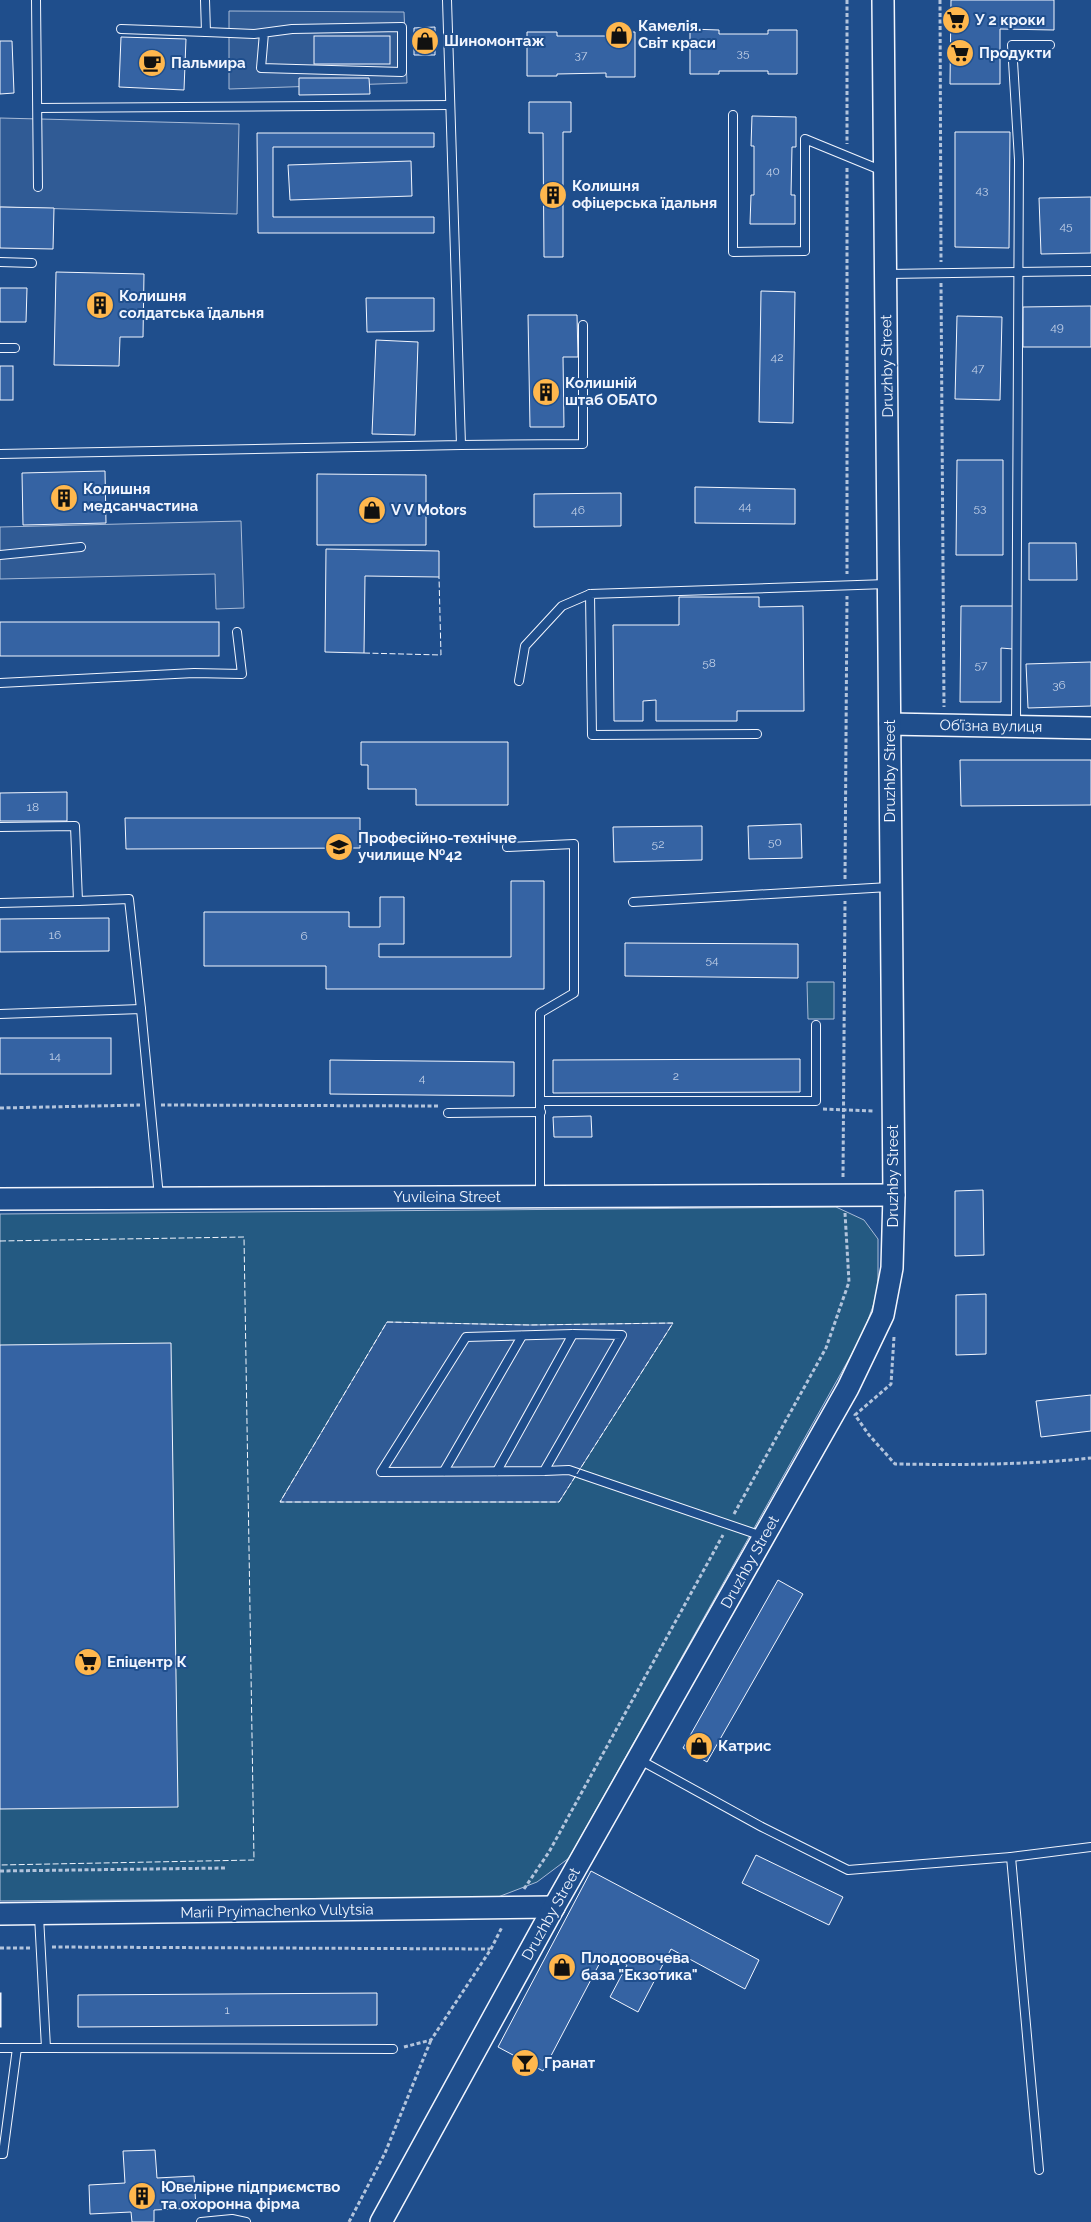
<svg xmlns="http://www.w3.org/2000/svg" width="1091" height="2222" viewBox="0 0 1091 2222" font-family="Raleway,sans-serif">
	<rect width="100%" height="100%" fill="#1f4e8c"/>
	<g fill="#245a82" stroke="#a8bbd7">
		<path d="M807,982H834V1019H808Z"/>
		<path d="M836,1207L864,1220L878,1239V1292L863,1334L569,1858L537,1882L498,1897L0,1901V1214Z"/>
	</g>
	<g fill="#305b95" stroke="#a8bbd7">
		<path d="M229,11L404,12L407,83L229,89Z"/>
		<path d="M0,118L239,124L237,214L0,207Z"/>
		<path d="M241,521L244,608L216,609L215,574L0,579V527Z"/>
		<path d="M387,1322L529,1325L673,1323L559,1502H280Z"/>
	</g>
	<g fill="#3563a3" stroke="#f2f6ff">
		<path d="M951,0H1054V30L1000,29V84H950Z"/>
		<path d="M435,27V55H414V28Z"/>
		<path d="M690,29L719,30V34H768V30H797V74H768V71H719V74H690Z"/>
		<path d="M527,32H557V36H606V32H635V77H606V73L557,74V76H527Z"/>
		<rect x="314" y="36" width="76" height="28"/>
		<path d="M121,37L186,39L184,90L119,87Z"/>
		<path d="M0,41H12L14,93L0,94Z"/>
		<path d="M299,78H369L370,94L299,95Z"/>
		<path d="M529,102H571V132H563V257H544L543,133H529Z"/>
		<path d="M752,116L796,117V147H792L791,195H795V224H750L751,195H754V146H751Z"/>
		<path d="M955,132H1010L1009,248L955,247Z"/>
		<path d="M257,133H434V147H273V217H434V233H258Z"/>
		<path d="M411,161L412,196L290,200L288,165Z"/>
		<path d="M1091,197V253L1041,254L1039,198Z"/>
		<path d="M0,207L54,208L53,249L0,248Z"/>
		<path d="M56,272L144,274L143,337H120L119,366L54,365Z"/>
		<path d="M0,288H27L26,322H0Z"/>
		<path d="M761,291L795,292L793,423L759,422Z"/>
		<path d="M366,298H434V331L367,332Z"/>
		<path d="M1091,306V347H1023V307Z"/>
		<path d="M528,315H577L578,357H563L564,427H530Z"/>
		<path d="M957,316L1002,317L1000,400L955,399Z"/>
		<path d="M376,340L418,342L415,435L372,434Z"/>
		<rect x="0" y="366" width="13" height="34"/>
		<path d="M957,460H1003V555H956Z"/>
		<path d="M105,471L106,523L23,525L22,473Z"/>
		<path d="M317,474L426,475V545H317Z"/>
		<path d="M695,487L795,489V524L695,523Z"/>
		<path d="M621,493V526L534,527V494Z"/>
		<path d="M1029,543H1076L1077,580H1029Z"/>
		<path d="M326,549L439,551V577L365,576L364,653L325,652Z"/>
		<path d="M679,597H759V607L803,606L804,711H737V721H656V700L643,701V721H614L613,625H679Z"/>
		<path d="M961,606H1013V649L1001,648V702H960Z"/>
		<rect x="0" y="622" width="219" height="34"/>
		<path d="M1091,662V706L1028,708L1026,664Z"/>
		<path d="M361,742H508V805H416V789H368V765H361Z"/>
		<path d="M960,760H1091V805L961,806Z"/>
		<path d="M67,792V821H0V793Z"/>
		<path d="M125,818H360V848L126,849Z"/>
		<path d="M801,824L802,858L749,859L748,826Z"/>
		<path d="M702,826V860L614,862L613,827Z"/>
		<path d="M511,881H544V989H326V966H204V912H349V927H380V897H404V944H379V957H511Z"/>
		<path d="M109,918V951L0,952V919Z"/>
		<path d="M625,943L798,944V978L625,976Z"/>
		<rect x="0" y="1038" width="111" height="36"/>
		<path d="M800,1059V1092L553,1093V1060Z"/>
		<path d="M330,1060L514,1062V1096L330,1094Z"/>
		<path d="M591,1116L592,1137H554L553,1117Z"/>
		<path d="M983,1190L984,1255L955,1256V1191Z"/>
		<path d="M986,1294V1354L956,1355V1295Z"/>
		<path d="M171,1343L178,1807L0,1809V1345Z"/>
		<path d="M1091,1395V1431L1041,1437L1036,1401Z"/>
		<path d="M778,1580L803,1594L707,1762L683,1748Z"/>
		<path d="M756,1855L843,1897L829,1925L742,1883Z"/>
		<path d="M591,1871L759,1960L745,1989L671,1949L638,2012L610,1997L627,1965L605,1953L543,2071L498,2047Z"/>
		<rect x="0" y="1993" width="1" height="34"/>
		<path d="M377,1993V2025L78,2027V1995Z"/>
		<path d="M155,2150L157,2178L194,2176L196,2208L154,2210V2222H132L131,2212L90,2214L89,2185L125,2183L123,2151Z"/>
	</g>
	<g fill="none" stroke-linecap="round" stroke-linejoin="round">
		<g stroke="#f2f6ff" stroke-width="10">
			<g id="lane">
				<path d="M36,0L38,187"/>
				<path d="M205,0L206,32L254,34L292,29L402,27V72L261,68L264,33"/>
				<path d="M121,29L206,32"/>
				<path d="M38,108L450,105"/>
				<path d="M733,115V252L805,251V139L883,171"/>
				<path d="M0,262L32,263"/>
				<path d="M888,274L1091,271"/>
				<path d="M0,348H15"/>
				<path d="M461,445L583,444V325"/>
				<path d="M0,454L461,445L447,0"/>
				<path d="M0,555L81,547"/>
				<path d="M519,681L525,646L562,606L590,594"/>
				<path d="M0,683L194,673L242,674L237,632"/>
				<path d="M1016,724L1019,160L1012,45H1050"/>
				<path d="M757,734L592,735L590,594L887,584"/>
				<path d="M0,827L75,826L78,901L0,903"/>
				<path d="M507,847L574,844V993L540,1013V1195"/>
				<path d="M78,901L129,899L141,1009"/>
				<path d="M633,902L889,887"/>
				<path d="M0,1014L141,1009L159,1197"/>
				<path d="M541,1101H816V1025"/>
				<path d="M448,1113L541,1112"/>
				<path d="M444,1471L522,1336"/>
				<path d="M497,1471L573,1334"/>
				<path d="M544,1471L622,1335L573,1334L466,1337L381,1472L544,1471L569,1470L762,1536"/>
				<path d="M640,1760L762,1827L848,1870L1011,1857L1039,2170"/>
				<path d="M1011,1857L1091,1847"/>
				<path d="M0,2048H46L39,1916"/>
				<path d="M46,2048L393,2049"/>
				<path d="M0,2154H3L17,2048"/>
				<path d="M201,2222L232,2219L246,2222"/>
			</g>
		</g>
		<g stroke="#f2f6ff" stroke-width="24">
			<g id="secondary">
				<path d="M890,724L1091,728"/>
				<path d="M0,1199L894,1195"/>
				<path d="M0,1914L554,1907"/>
				<path d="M381,2222L554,1907L848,1388L883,1315L892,1268L894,1195L883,0"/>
			</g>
		</g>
		<g stroke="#b3c4dc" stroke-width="3" stroke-dasharray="4 2.5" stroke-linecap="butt">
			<path d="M847,0V144"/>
			<path d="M940,0L941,262"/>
			<path d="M847,168V574"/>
			<path d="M941,283L944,707"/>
			<path d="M845,879L847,596"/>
			<path d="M161,1105L440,1106"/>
			<path d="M0,1108L140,1105"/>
			<path d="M823,1109L874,1111"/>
			<path d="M843,1177L845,901"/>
			<path d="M894,1337L891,1384L855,1415L869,1435L895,1464C960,1465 1026,1465 1091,1458"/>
			<path d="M734,1514L826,1348L849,1282L845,1213"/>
			<path d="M0,1871L225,1868"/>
			<path d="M524,1889L549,1852L723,1535"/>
			<path d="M52,1947L490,1949"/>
			<path d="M0,1948H30"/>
			<path d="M404,2047L431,2040L491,1949L502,1927"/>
			<path d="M349,2222L385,2153L431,2040"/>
		</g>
		<use href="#lane" stroke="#1f4e8c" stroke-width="8"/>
		<use href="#secondary" stroke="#1f4e8c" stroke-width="21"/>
		<g stroke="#f2f6ff" stroke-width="1" stroke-dasharray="6 2.5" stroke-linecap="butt">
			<path d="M364,653L441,655L439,577"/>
			<path d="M0,1241L244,1237L254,1860L0,1865"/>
			<path d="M387,1322L529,1325L673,1323L559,1502H280Z"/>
		</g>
	</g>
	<defs>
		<g id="supermarket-disc" transform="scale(1.4375)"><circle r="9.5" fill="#ffb74d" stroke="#1f4e8c"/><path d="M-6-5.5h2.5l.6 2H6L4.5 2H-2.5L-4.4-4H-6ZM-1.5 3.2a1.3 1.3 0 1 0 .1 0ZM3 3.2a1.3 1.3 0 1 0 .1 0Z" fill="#111"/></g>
		<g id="shop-disc" transform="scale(1.4375)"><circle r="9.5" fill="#ffb74d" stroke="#1f4e8c"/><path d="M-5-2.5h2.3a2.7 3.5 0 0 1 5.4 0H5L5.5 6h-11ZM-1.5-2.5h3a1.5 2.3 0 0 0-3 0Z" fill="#111"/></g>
		<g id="cafe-disc" transform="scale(1.4375)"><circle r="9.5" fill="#ffb74d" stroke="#1f4e8c"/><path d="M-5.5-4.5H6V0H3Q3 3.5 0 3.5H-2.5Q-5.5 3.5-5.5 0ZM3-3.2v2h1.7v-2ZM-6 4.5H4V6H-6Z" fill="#111"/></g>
		<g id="building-disc" transform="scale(1.4375)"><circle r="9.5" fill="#ffb74d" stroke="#1f4e8c"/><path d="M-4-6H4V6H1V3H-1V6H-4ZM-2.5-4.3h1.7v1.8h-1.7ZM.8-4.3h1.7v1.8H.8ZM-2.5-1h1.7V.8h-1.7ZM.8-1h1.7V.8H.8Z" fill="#111"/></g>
		<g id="university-disc" transform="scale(1.4375)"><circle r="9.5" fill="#ffb74d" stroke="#1f4e8c"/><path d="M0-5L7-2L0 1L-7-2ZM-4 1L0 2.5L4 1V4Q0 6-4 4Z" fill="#111"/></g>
		<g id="bar-disc" transform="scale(1.4375)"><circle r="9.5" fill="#ffb74d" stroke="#1f4e8c"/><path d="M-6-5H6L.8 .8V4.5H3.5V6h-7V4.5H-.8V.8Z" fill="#111"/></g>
	</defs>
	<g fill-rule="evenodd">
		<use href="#supermarket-disc" x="956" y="20"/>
		<use href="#shop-disc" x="619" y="35"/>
		<use href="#shop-disc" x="425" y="41"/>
		<use href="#supermarket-disc" x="960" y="53"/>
		<use href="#cafe-disc" x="152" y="63"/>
		<use href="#building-disc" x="553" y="195"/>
		<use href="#building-disc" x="100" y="305"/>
		<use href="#building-disc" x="546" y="392"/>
		<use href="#building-disc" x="64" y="498"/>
		<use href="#shop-disc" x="372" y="510"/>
		<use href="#university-disc" x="339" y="847"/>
		<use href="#supermarket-disc" x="88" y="1662"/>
		<use href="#shop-disc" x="699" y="1746"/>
		<use href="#shop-disc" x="562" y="1967"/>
		<use href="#bar-disc" x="525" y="2063"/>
		<use href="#building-disc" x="142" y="2196"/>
	</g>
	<g text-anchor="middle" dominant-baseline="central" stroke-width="4" stroke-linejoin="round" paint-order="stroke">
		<g font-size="12" fill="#c3d1e8">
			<text x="743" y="53">35</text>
			<text x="581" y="55">37</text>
			<text x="773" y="171">40</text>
			<text x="982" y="190">43</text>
			<text x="1066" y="226">45</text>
			<text x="1057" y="327">49</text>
			<text x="777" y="357">42</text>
			<text x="978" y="368">47</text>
			<text x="745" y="506">44</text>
			<text x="980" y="508">53</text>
			<text x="578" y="510">46</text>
			<text x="709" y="663">58</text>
			<text x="981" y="665">57</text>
			<text x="1059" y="685">36</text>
			<text x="33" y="807">18</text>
			<text x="775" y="842">50</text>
			<text x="658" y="844">52</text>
			<text x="55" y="935">16</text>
			<text x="304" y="936">6</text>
			<text x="712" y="960">54</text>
			<text x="55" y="1056">14</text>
			<text x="676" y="1076">2</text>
			<text x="422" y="1078">4</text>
			<text x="227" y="2010">1</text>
		</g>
		<g font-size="15" font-weight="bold" fill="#f2f6ff" stroke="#1f4e8c" text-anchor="start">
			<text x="975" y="20">У 2 кроки</text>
			<text x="638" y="26">Камелія.<tspan x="638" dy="17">Світ краси</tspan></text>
			<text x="444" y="41">Шиномонтаж</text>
			<text x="979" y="53">Продукти</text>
			<text x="171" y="63">Пальмира</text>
			<text x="572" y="186">Колишня<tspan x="572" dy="17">офіцерська їдальня</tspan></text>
			<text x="119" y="296">Колишня<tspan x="119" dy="17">солдатська їдальня</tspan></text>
			<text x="565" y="383">Колишній<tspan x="565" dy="17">штаб ОБАТО</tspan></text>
			<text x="83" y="489">Колишня<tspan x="83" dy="17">медсанчастина</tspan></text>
			<text x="391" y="510">V V Motors</text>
			<text x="358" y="838">Професійно-технічне<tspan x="358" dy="17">училище №42</tspan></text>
			<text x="107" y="1662">Епіцентр К</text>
			<text x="718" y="1746">Катрис</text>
			<text x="581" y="1958">Плодоовочева<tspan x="581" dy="17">база "Екзотика"</tspan></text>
			<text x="544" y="2063">Гранат</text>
			<text x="161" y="2187">Ювелірне підприємство<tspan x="161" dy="17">та охоронна фірма</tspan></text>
		</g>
		<g font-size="15" fill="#f2f6ff" stroke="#1f4e8c">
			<text transform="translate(887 366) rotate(-91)">Druzhby Street</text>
			<text transform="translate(991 726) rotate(1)">Об’їзна вулиця</text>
			<text transform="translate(890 771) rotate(-90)">Druzhby Street</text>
			<text transform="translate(893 1176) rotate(-90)">Druzhby Street</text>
			<text x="447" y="1197">Yuvileina Street</text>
			<text transform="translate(750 1562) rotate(-61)">Druzhby Street</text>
			<text transform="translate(277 1911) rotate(-1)">Marii Pryimachenko Vulytsia</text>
			<text transform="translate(551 1914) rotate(-61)">Druzhby Street</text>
		</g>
	</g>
</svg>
